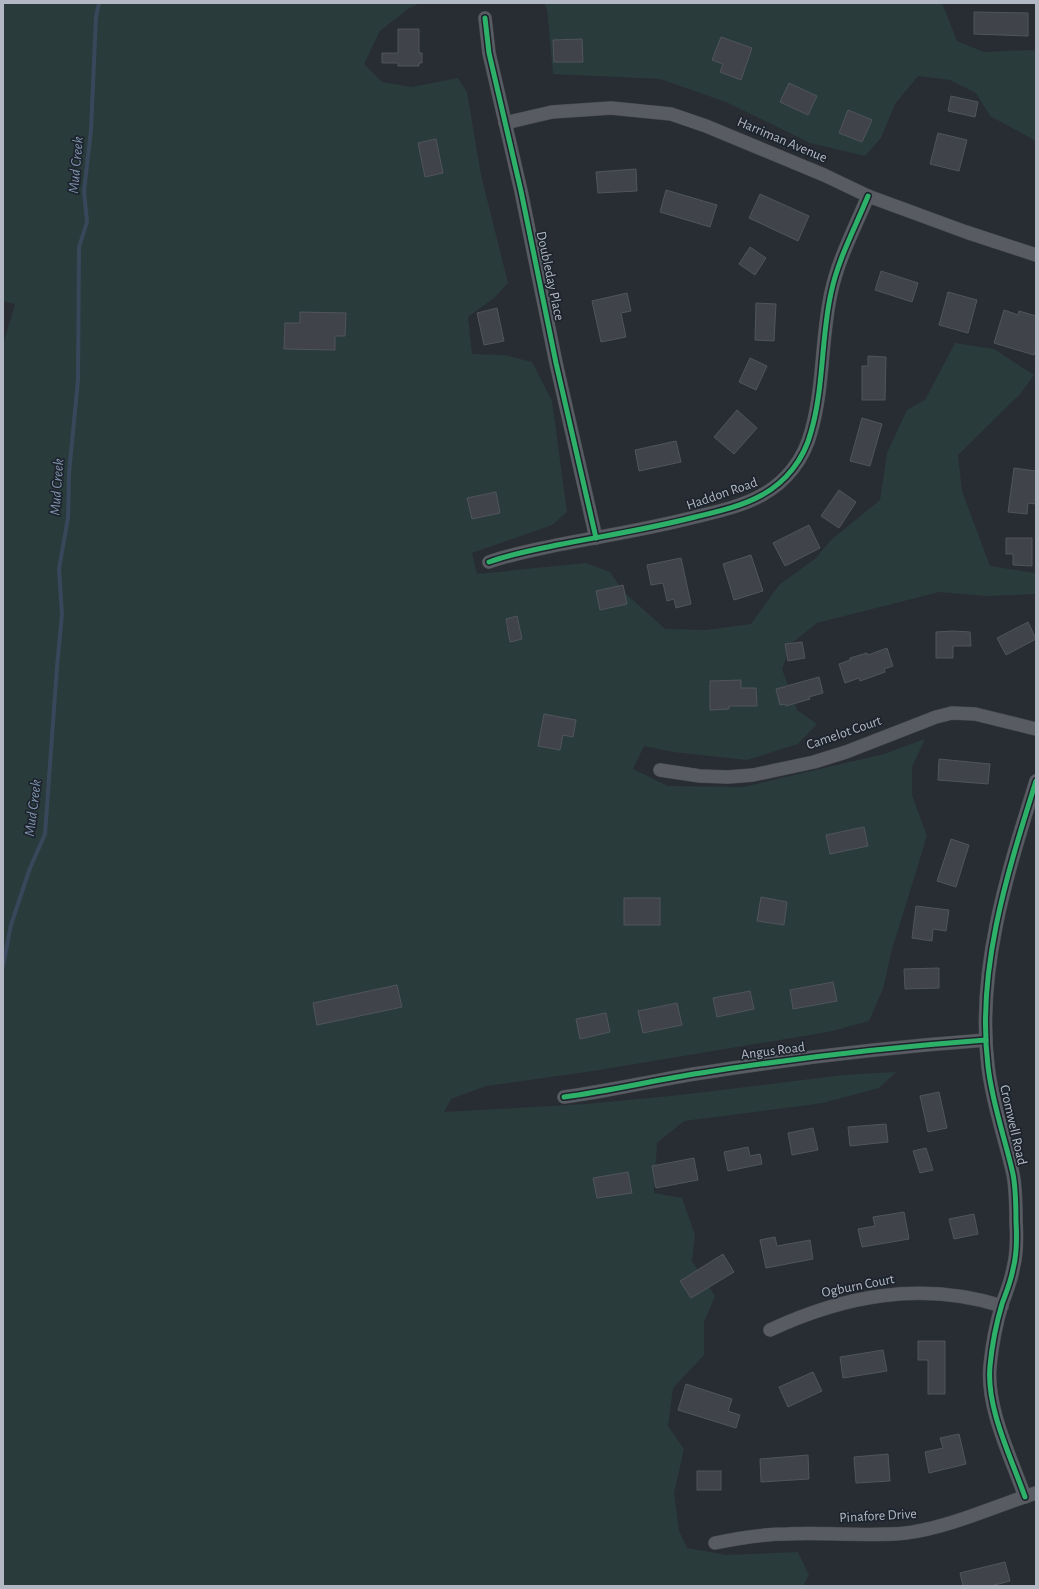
<svg xmlns="http://www.w3.org/2000/svg" width="1039" height="1589" viewBox="0 0 1039 1589" font-family="'Alegreya Sans',sans-serif">
	<rect width="100%" height="100%" fill="#282d33"/>
	<g fill="#2a3b3c">
		<path d="M3,3H420L408,9L380,31L364,64L382,82L412,87L458,78L467,92L481,175L508,283L494,298L468,317L472,354L504,355L532,362L552,401L567,512L552,525L472,553L477,574L586,563L610,572L623,591L665,629L706,630L751,624L779,585L816,558L831,540L880,500L887,453L907,410L925,400L955,343L994,349L1034,375L1021,393L958,455L962,491L990,566L1036,573V594L987,596L939,592L817,623L792,643L782,669L797,710L817,724L798,744L747,760L673,752L644,746L633,769L668,786L743,787L884,754L925,739L912,767V795L927,836L891,953L883,989L869,1021L828,1032L593,1071L486,1086L451,1099L444,1112L586,1104L680,1095L843,1075L896,1072L879,1088L823,1103L684,1121L657,1143L654,1193L682,1198L695,1235L692,1261L715,1296L704,1322V1355L673,1388L668,1426L684,1449L674,1493L679,1531L687,1548L726,1555L798,1552L809,1575L803,1586H3V345L15,304L3,301Z"/>
		<path d="M544,3H942L957,41L984,52L1032,50L1036,52V141L990,116L976,93L950,80L918,76L895,104L881,138L865,156L810,143L726,102L660,79L553,74L547,9Z"/>
	</g>
	<g fill="none" stroke-linecap="round" stroke-linejoin="round">
		<path stroke="#39475b" stroke-width="4" d="M3,966L11,925L30,868L45,834L57,667L62,614L59,569L68,518L69,473L78,380L79,247L87,222L84,191L91,130L96,17L99,3"/>
	</g>
	<g fill="#40444a" stroke="#50555b">
		<path d="M974,12L1028,13V36L974,34Z"/>
		<path d="M398,29H419V53H422V63H419V66H398V63H382V53H398Z"/>
		<path d="M721,37L752,48L741,80L720,72L723,64L712,60Z"/>
		<path d="M582,39L583,62H554L553,40Z"/>
		<path d="M789,83L817,96L808,115L780,102Z"/>
		<path d="M951,96L978,102L975,117L948,111Z"/>
		<path d="M848,110L872,120L862,142L839,133Z"/>
		<path d="M938,133L967,140L959,171L930,164Z"/>
		<path d="M436,139L443,173L425,177L418,143Z"/>
		<path d="M636,169L637,191L598,193L596,172Z"/>
		<path d="M666,190L717,205L710,227L660,212Z"/>
		<path d="M760,194L809,216L798,241L749,218Z"/>
		<path d="M750,247L766,258L755,275L739,264Z"/>
		<path d="M881,271L918,283L912,302L875,290Z"/>
		<path d="M948,292L977,300L968,333L939,325Z"/>
		<path d="M627,293L631,311L621,313L626,337L601,342L592,301Z"/>
		<path d="M756,303L776,304L774,341L755,340Z"/>
		<path d="M497,308L504,341L484,345L477,313Z"/>
		<path d="M1004,310L1018,315L1019,311L1036,316V348L1034,355L994,343Z"/>
		<path d="M300,312L346,313L345,336H335V350L284,349L285,323H300Z"/>
		<path d="M868,356L886,357L885,400H862V366H868Z"/>
		<path d="M750,358L767,366L756,390L739,382Z"/>
		<path d="M737,410L757,428L734,454L714,437Z"/>
		<path d="M862,418L882,424L870,466L850,461Z"/>
		<path d="M676,441L681,462L639,471L635,450Z"/>
		<path d="M1014,468L1036,471V504L1028,503L1027,514L1008,512Z"/>
		<path d="M839,490L856,502L839,528L821,516Z"/>
		<path d="M496,492L500,513L472,519L467,498Z"/>
		<path d="M809,525L820,548L785,566L773,543Z"/>
		<path d="M1006,538H1032V566L1013,565V554H1006Z"/>
		<path d="M751,555L763,591L734,600L723,564Z"/>
		<path d="M681,558L691,604L676,608L674,599L667,601L663,583L651,585L647,565Z"/>
		<path d="M623,585L627,604L600,610L596,591Z"/>
		<path d="M517,616L522,639L510,642L506,619Z"/>
		<path d="M1028,622L1036,639L1006,655L997,638Z"/>
		<path d="M953,631L970,632L971,646H953V658H936V632Z"/>
		<path d="M802,642L805,658L788,661L785,644Z"/>
		<path d="M887,648L893,666L884,669L885,672L860,681L859,678L845,683L839,664L850,660V658L867,653L868,655Z"/>
		<path d="M819,677L823,693L809,697L810,699L786,706L785,704L780,705L776,689Z"/>
		<path d="M741,680V688H756L757,706H729V709L710,710V681Z"/>
		<path d="M544,714L576,720L573,737L563,735L560,750L538,746Z"/>
		<path d="M939,759L990,764L988,784L938,780Z"/>
		<path d="M864,827L868,846L830,854L826,835Z"/>
		<path d="M951,839L969,845L956,887L937,881Z"/>
		<path d="M761,897L787,902L784,925L757,921Z"/>
		<rect x="624" y="898" width="36" height="27"/>
		<path d="M916,906L949,910L946,931L933,929L932,941L912,938Z"/>
		<path d="M939,968V988L905,989L904,969Z"/>
		<path d="M833,982L837,1001L793,1009L790,990Z"/>
		<path d="M397,985L402,1007L317,1025L313,1003Z"/>
		<path d="M750,991L754,1009L717,1017L713,998Z"/>
		<path d="M677,1003L682,1025L643,1033L638,1011Z"/>
		<path d="M606,1013L610,1032L580,1039L576,1019Z"/>
		<path d="M939,1092L947,1128L928,1132L920,1096Z"/>
		<path d="M886,1124L888,1142L850,1146L848,1127Z"/>
		<path d="M813,1128L818,1150L792,1155L788,1133Z"/>
		<path d="M748,1147L750,1156L760,1154L762,1164L728,1171L724,1152Z"/>
		<path d="M926,1148L933,1170L920,1173L913,1151Z"/>
		<path d="M694,1158L698,1180L656,1188L652,1166Z"/>
		<path d="M628,1172L632,1193L597,1198L593,1178Z"/>
		<path d="M904,1212L909,1239L862,1247L858,1229L875,1226L873,1217Z"/>
		<path d="M974,1214L978,1234L954,1239L949,1219Z"/>
		<path d="M775,1237L777,1246L810,1240L813,1259L766,1268L760,1240Z"/>
		<path d="M723,1254L734,1272L691,1298L680,1281Z"/>
		<path d="M918,1341H945V1394H928V1360H918Z"/>
		<path d="M883,1350L887,1371L843,1378L840,1357Z"/>
		<path d="M813,1372L822,1391L788,1407L779,1387Z"/>
		<path d="M686,1384L732,1399L728,1411L740,1415L736,1428L678,1410Z"/>
		<path d="M959,1434L966,1464L929,1473L925,1452L943,1448L940,1438Z"/>
		<path d="M888,1454L890,1481L856,1483L854,1457Z"/>
		<path d="M808,1455L809,1479L761,1482L760,1459Z"/>
		<rect x="697" y="1471" width="24" height="19"/>
		<path d="M1005,1562L1010,1581L991,1586H963L960,1573Z"/>
	</g>
	<g fill="none" stroke-linecap="round" stroke-linejoin="round">
		<g stroke="#46494e" stroke-width="14">
			<g id="minor">
				<path d="M485,18L489,53L521,191L556,363L596,538"/>
				<path d="M505,123L552,112L611,108L671,114L706,126L824,175L868,196L966,232L1036,255"/>
				<path d="M489,562C511,554 534,550 557,545C603,536 649,529 695,517C716,512 743,506 762,495C786,482 804,459 811,432C824,387 821,338 831,293C838,259 855,228 868,196"/>
				<path d="M660,770L700,776L728,777L753,775L814,762L846,752L936,717L952,713L975,714L1036,729"/>
				<path d="M564,1097C610,1091 655,1080 701,1073C795,1058 891,1047 986,1040"/>
				<path d="M770,1330C845,1295 922,1281 1002,1306"/>
				<path d="M1025,1497C1011,1457 986,1408 990,1366C992,1345 996,1324 1002,1304C1006,1293 1011,1281 1013,1269C1017,1254 1017,1238 1016,1222C1016,1206 1016,1190 1013,1174C1005,1138 992,1103 988,1066C976,970 1008,871 1036,781"/>
				<path d="M715,1543C739,1538 763,1534 787,1534C827,1532 866,1537 906,1533C948,1528 995,1506 1036,1493"/>
			</g>
		</g>
		<use href="#minor" stroke="#585b61" stroke-width="13"/>
		<g stroke="#1d242d" stroke-width="8">
			<g id="cycleway">
				<path d="M485,18L489,53L521,191L556,363L596,538"/>
				<path d="M489,562C511,554 534,550 557,545C603,536 649,529 695,517C716,512 743,506 762,495C786,482 804,459 811,432C824,387 821,338 831,293C838,259 855,228 868,196"/>
				<path d="M564,1097C610,1091 655,1080 701,1073C795,1058 891,1047 986,1040"/>
				<path d="M1025,1497C1011,1457 986,1408 990,1366C992,1345 996,1324 1002,1304C1006,1293 1011,1281 1013,1269C1017,1254 1017,1238 1016,1222C1016,1206 1016,1190 1013,1174C1005,1138 992,1103 988,1066C976,970 1008,871 1036,781"/>
			</g>
		</g>
		<use href="#cycleway" stroke="#2db169" stroke-width="5"/>
	</g>
	<g text-anchor="middle" dominant-baseline="central" stroke-width="3.5" stroke-linejoin="round" paint-order="stroke">
		<g font-size="14" fill="#b2b9c4" stroke="#1d242d">
			<text transform="translate(782 140) rotate(23)">Harriman Avenue</text>
			<text transform="translate(550 276) rotate(78)">Doubleday Place</text>
			<text transform="translate(722 494) rotate(-19)">Haddon Road</text>
			<text transform="translate(844 733) rotate(-19)">Camelot Court</text>
			<text transform="translate(773 1051) rotate(-7)">Angus Road</text>
			<text transform="translate(1013 1125) rotate(77)">Cromwell Road</text>
			<text transform="translate(858 1286) rotate(-11)">Ogburn Court</text>
			<text transform="translate(878 1516) rotate(-3)">Pinafore Drive</text>
		</g>
		<g font-size="15" font-style="italic" fill="#7d90aa" stroke="#1d242d">
			<text transform="translate(76 165) rotate(-85)">Mud Creek</text>
			<text transform="translate(57 487) rotate(-86)">Mud Creek</text>
			<text transform="translate(33 808) rotate(-83)">Mud Creek</text>
		</g>
	</g>
	<rect width="1039" height="1589" fill="none" stroke="#b2b9c4" stroke-width="8"/>
</svg>
